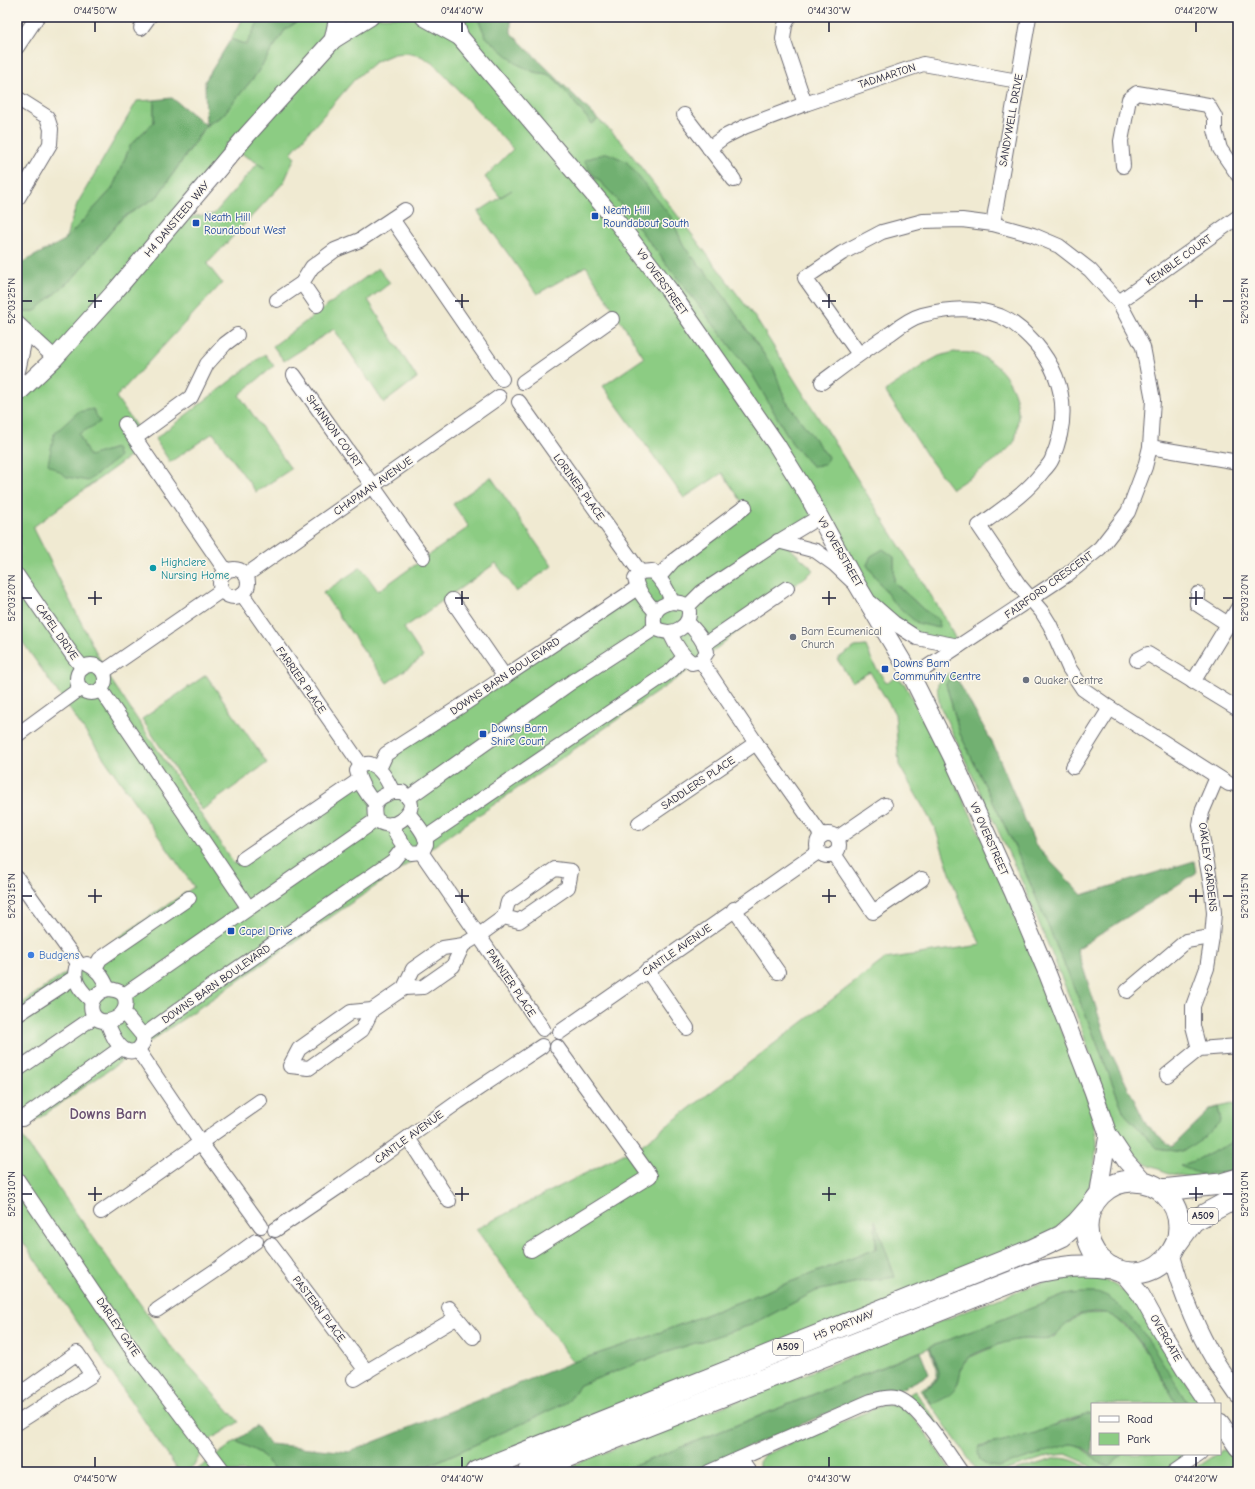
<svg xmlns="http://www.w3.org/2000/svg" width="1255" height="1489" viewBox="0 0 1255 1489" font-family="'Comic Neue',sans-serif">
	<rect width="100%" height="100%" fill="#fbf7ec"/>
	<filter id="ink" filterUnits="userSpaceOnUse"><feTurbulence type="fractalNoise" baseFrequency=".025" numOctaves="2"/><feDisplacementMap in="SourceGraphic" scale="8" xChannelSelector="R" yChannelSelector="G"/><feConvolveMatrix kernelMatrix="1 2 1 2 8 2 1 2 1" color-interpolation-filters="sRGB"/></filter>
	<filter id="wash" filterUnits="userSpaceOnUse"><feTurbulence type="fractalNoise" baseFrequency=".012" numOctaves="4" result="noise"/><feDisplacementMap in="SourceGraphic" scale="16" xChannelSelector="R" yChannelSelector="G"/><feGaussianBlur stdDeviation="0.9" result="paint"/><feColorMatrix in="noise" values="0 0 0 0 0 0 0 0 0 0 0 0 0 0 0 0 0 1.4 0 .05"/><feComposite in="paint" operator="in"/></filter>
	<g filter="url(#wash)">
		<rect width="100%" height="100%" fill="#f0ead2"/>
		<g fill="#8ccc83" stroke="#57775f" fill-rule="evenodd">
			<path d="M244,17H261L246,45L231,39Z"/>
			<path d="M304,17H338L333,39L370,17H424L460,36L453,17H477L486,37L534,72L547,74L556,80L592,124L598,119L621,141L756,319L944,616L959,646L917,638L866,599L819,517L781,540L814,570L692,668L19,1132L167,1342L239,1422L211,1439L189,1472H179L17,1233V1006L194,887L17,634V539L21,536H17V403L55,358L26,333L17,376V312L35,311L75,276L122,218L157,197L207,125L222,116L255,76L285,30ZM406,53L421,56L435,65L513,149L485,177L500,197L512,190L478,212L537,294L586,266L644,358L603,386L684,498L722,473L745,506L505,677L386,754L234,864L107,674L33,527L140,449L138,429L116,397L222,283L207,264L284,182L295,157L291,153L354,80L375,62L394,54ZM226,143C238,154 253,158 265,169L258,163L214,214L178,218L223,164ZM591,172L671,217L684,247L714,282L774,369L785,400L828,457L812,466L792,443L752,374L613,195ZM78,412V434L89,457L115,448L118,457L67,477ZM871,556L894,557V582L924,610L938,619L893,602L867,565Z"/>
			<path d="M154,100V122L131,144L112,189L65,240L77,204L137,101Z"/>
			<path d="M378,268L390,283L368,300L417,378L384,403L334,329L284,361L273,346Z"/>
			<path d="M954,352C959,353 965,352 970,353C1000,358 1020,390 1018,419C1017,425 1017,434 1015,440C1010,453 965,480 952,489L930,460L885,391L928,362L939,356Z"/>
			<path d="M265,354L274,366L239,395L291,469L256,492L213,433L170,462L155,439Z"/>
			<path d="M491,477L552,566L516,592L496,563L404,628L423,657L387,683L323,593L361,567L378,591L469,527L453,504Z"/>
			<path d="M866,646L874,665L887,683L895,678L904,683L945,761L1009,895L1090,1103L1097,1142L1094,1170L1088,1191L1082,1202L1069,1218L1032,1250L476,1472H414L530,1420L567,1402L580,1385L661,1354L751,1325L816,1291L863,1281L895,1277L875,1222L876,1249L648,1337L573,1362L476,1229L643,1144L885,959L981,945L958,897L935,828L899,765L895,714L870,672L852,682L837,659L855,647Z"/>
			<path d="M953,672L946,684L960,734L1014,845L1089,1023L1124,1113L1157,1148L1182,1152L1221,1121L1218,1107L1232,1104L1238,1106V1140L1196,1160L1181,1166L1227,1172L1238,1179L1191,1177L1172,1174L1150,1166L1131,1152L1116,1131L1076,1013L1023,884L940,706C937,688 933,679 953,672Z"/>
			<path d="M206,675L267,763L202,810L142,719Z"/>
			<path d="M1063,1277C1099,1276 1114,1279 1140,1306L1201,1404H1188L1135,1322L1079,1293L1065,1295L1045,1303L930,1347C938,1371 948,1374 923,1390L932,1404L955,1389L963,1364L968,1358L1007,1341L1023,1339H1048L1054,1337L1060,1329L1081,1314L1107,1313L1117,1319L1133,1334L1149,1356L1177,1404H1092V1414C1073,1414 1054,1426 1036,1433C1018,1439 998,1442 979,1446L1058,1447C1061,1446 1066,1444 1070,1444C1088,1444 1093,1465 1109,1467L1117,1460L1122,1454H1190L1163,1472H1097L1084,1462L1066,1454L1049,1456L1001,1472H978L920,1389L930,1384L937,1377V1368L929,1348L619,1472H555L1031,1286Z"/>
			<path d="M915,1391L948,1438L947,1441L921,1405L907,1395Z"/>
			<path d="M883,1405C889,1405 896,1404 902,1408C918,1417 940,1455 952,1472H759V1462L764,1455Z"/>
			<path d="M236,1441L260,1453L275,1471L280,1472H194Z"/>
			<path d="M1223,1451C1228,1451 1234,1452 1238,1456V1472H1218L1217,1471L1214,1472H1205L1203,1469L1198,1472H1189L1216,1454H1220V1452Z"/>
			<path d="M1057,1458C1071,1458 1082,1463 1092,1472H1011Z"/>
		</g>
		<g fill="#71b071" stroke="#4a6956">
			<path d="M261,17H304L285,30L255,76L222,116L206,125L157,197L122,218L75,276L35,311L17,312V265L65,240L112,189L131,144L154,122V100L172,98L206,125L205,81L231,39L246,45Z"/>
			<path d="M477,17H511V33L598,119L592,124L556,80L547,74L534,72L517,64L486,37Z"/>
			<path d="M607,153L626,161L671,217L684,247L714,282L774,369L785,400L828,457L825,465L812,466L792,443L752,374L613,195L591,172L584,160Z"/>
			<path d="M93,409L100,422L79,434L89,456L116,448L119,457L88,481L67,477L48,464L54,434L78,412Z"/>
			<path d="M883,549L894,557V582L924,610L938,619L939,628L917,623L893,602L867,565L871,556Z"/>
			<path d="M953,672L993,744L1036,846L1082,895L1194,861L1196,873L1077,949L1110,1051L1147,1126L1172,1147L1211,1109L1218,1107L1221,1121L1204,1138L1182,1152L1157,1148L1124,1113L1089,1023L1014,845L960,734L946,684Z"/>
			<path d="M1238,1140V1169L1227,1172L1200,1174L1180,1166L1196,1160Z"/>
			<path d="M875,1220L895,1277L863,1281L816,1291L751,1325L661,1354L580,1385L567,1402L530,1420L414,1472L275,1471L260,1453L236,1441L257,1426L269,1444L349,1452L573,1362L648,1337L876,1249Z"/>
			<path d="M1079,1293C1088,1293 1100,1292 1107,1296C1137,1313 1169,1374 1188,1404H1177C1162,1378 1137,1325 1108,1314C1102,1311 1088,1312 1081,1314C1069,1318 1057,1337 1048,1339C1040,1341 1031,1338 1024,1339C1011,1339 981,1350 969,1357C958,1364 962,1380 955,1389C950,1396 940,1401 932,1404L923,1390C927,1387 933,1385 936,1381C944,1373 933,1356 930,1347L1045,1303L1065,1295Z"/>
			<path d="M920,1352L929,1374L928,1375L897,1391H883L874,1393L691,1472H619Z"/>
			<path d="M1085,1414H1092V1454H1122L1117,1460L1109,1467C1094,1465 1093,1451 1080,1446C1077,1445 1073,1444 1070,1444L998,1467L988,1466L980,1461L978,1452L979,1447L1035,1433Z"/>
		</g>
	</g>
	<g filter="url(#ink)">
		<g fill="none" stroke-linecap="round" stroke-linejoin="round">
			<g stroke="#6a6870" stroke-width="16">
				<g id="minor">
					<path d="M789,17L785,25L783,39L805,104"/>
					<path d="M141,28L149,17"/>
					<path d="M17,47L37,17"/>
					<path d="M17,98L47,117L51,129L50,144L18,198"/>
					<path d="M684,115L734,180"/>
					<path d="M709,148L724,137L744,127L805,104L923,64L1018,81"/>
					<path d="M1123,166L1121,141L1129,99L1137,93L1208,105L1215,117V130L1220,149L1238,175"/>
					<path d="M392,219L502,379"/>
					<path d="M993,224L1029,17"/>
					<path d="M302,283L317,305"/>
					<path d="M277,300L302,283L312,267L335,250L360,240L405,210"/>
					<path d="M1119,302L1238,217"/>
					<path d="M17,323L55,358"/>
					<path d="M859,354L805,278L842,253L882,232L923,221L962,220L993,224L1033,235L1059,246L1090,270L1119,302L1143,347L1153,400L1150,447L1145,467L1128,512L1100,548L1068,574L912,677"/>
					<path d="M294,375L423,557"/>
					<path d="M17,376L26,333"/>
					<path d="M523,382L612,319"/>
					<path d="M822,382C845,365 867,348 891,333C900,326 911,318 922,315C948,308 975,306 1000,316C1014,322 1025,332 1035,343C1065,378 1070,417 1052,459C1050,464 1046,468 1043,471C1026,494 1002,509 979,526L1019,585L1042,612L1050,625L1069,668L1083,689L1110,708L1229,784"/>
					<path d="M519,402L640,572"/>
					<path d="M125,424L226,571"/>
					<path d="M135,438L191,397L207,364L225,344L237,335"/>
					<path d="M1150,447L1238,462"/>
					<path d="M778,541L816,551L834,564L852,581"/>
					<circle cx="234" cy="583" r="14"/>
					<path d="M17,575L73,656L83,668"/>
					<path d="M246,575L499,397"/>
					<path d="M659,577L673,561L745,507"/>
					<path d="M242,594L361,765"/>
					<path d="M1198,594L1197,604L1228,624"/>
					<path d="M452,600L505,677"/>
					<path d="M672,602L681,603L688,606C694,627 672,638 655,628C651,613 657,606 672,602Z"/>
					<path d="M871,603L894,623L917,638L959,646"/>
					<path d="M688,606L702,592L781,540L819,517"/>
					<path d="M655,611C646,602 638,592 635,579L640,572L652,571C662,580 668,589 672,602"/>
					<path d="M670,633C675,644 681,655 692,663L701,661L707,652C704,640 696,631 687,622"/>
					<path d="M705,644L787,588"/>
					<path d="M1137,660L1148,654L1238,709"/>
					<path d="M701,661L756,743L822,836"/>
					<circle cx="91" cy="679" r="14"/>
					<path d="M103,672L222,590"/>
					<path d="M1193,682L1238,608"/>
					<path d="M101,690L248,907"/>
					<path d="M17,735L81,688"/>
					<path d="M1073,767L1110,708"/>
					<path d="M379,769L386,754L461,706L637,588"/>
					<path d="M393,792H402C406,795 411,799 411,805C410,816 396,827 385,824C382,824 379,821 376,820C371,803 377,797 393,792Z"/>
					<path d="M408,798L573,681L655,628"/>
					<path d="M375,803C366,794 360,784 357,771L361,765C363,765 368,763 370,764C382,768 388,782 393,792"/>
					<path d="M639,823L756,743"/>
					<path d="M392,824C396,836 402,845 411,853L421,852C423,850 425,847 426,844C427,834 414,821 408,813"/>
					<circle cx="828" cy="845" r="11"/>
					<path d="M425,838L672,670L684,657"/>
					<path d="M837,838L885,805"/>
					<path d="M421,852L543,1029"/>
					<path d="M834,854L873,912L922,879"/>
					<path d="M243,859L359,780"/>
					<path d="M17,878L78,963"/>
					<path d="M734,909L778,972"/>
					<path d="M87,964C97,968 104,979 108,989"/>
					<path d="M76,968C72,982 83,993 92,1001"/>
					<path d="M95,968L100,959L189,898"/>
					<path d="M647,970L687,1028"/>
					<path d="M404,988L423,987L453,966L463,945"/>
					<path d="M108,989C120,990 128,994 125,1008C123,1014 118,1018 112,1020C92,1027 84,1003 99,993C101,991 105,990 108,989Z"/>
					<path d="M1127,991L1186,941L1212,937"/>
					<path d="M124,995L376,820"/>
					<path d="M372,1010L362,1030L309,1068L290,1066L299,1049L351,1012L372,1010L404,988L413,969L443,948L463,945L478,936L504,917L508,902L555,869L571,871L568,887L519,921L504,917"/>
					<path d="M17,1015L75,977"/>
					<path d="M107,1022C111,1032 117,1048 128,1051C131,1052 135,1051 138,1050L143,1043V1036L123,1012"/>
					<path d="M560,1032L818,852"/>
					<path d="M143,1036L199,995L393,861L404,847"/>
					<path d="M1199,1049L1193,1026V1006L1207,968L1212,937L1214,913L1212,891L1200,825L1202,812L1217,777"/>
					<path d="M138,1050L201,1143L261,1226"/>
					<path d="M17,1070L94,1017"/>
					<path d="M1167,1075L1199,1049L1238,1046"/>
					<path d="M22,1119L121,1048"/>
					<path d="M408,1138L449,1201"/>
					<path d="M17,1179L137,1357L224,1472"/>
					<path d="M101,1212L260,1101"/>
					<path d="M275,1230L343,1184L458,1102L542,1046"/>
					<path d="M271,1245L367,1372"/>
					<path d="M531,1250L650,1176L557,1047"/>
					<path d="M449,1308L473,1337"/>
					<path d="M157,1310L219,1268L256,1241"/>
					<path d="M354,1379L456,1318"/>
					<path d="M17,1396L77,1353L92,1375L17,1423"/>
					<path d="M740,1459L749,1472"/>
					<path d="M709,1472L871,1401C879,1399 888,1396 896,1398C918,1403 947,1453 961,1472"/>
					<path d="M1174,1472L1200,1454"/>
				</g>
			</g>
			<g stroke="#6a6870" stroke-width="19">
				<g id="tertiary">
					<path d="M424,17L460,37"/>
					<path d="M453,17L460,37L618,223L669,290L776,444L807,494L852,576L912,677L952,757L1013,892L1048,975L1093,1091L1108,1134L1126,1161L1145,1182"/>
					<path d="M333,40L338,17"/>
					<path d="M17,394L55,358L117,289L247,135L333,40L370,17"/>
					<path d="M1098,1197L1108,1134"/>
					<path d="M1171,1254C1181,1290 1195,1327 1214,1359C1221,1371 1230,1383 1238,1395"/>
					<path d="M1122,1272L1141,1295L1161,1331L1185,1370L1208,1404"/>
					<path d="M1220,1422L1238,1448"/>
				</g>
			</g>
			<g stroke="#6a6870" stroke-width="23">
				<g id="primary">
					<circle cx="1133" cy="1227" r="46"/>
					<path d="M1161,1190L1221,1184L1238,1179"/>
					<path d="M1177,1243L1193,1221L1226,1203L1238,1200"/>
					<path d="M476,1472L1032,1250L1062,1236L1077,1223L1091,1207"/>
					<path d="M529,1472L1037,1272C1066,1266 1082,1264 1112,1268"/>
				</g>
			</g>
			<use href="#minor" stroke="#fff" stroke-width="14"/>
			<use href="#tertiary" stroke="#fff" stroke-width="17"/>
			<use href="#primary" stroke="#fff" stroke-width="21"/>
		</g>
	</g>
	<path fill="none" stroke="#22223b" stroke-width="1.5" d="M95,22V32M462,22V32M829,22V32M1196,22V32M95,294V308M462,294V308M829,294V308M1196,294V308M22,301H32M88,301H102M455,301H469M822,301H836M1189,301H1203M1223,301H1233M95,591V605M462,591V605M829,591V605M1196,591V605M22,598H32M88,598H102M455,598H469M822,598H836M1189,598H1203M1223,598H1233M95,889V903M462,889V903M829,889V903M1196,889V903M22,896H32M88,896H102M455,896H469M822,896H836M1189,896H1203M1223,896H1233M95,1187V1201M462,1187V1201M829,1187V1201M1196,1187V1201M22,1194H32M88,1194H102M455,1194H469M822,1194H836M1189,1194H1203M1223,1194H1233M95,1457V1467M462,1457V1467M829,1457V1467M1196,1457V1467"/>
	<g fill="#1a4fb4" stroke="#fbf7ec" stroke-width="1.5">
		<rect x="591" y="212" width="8" height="8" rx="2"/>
		<rect x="192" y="219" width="8" height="8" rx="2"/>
		<rect x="881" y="665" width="8" height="8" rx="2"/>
		<rect x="479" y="730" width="8" height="8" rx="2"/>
		<rect x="227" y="927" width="8" height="8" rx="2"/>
	</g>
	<circle fill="#0f9aa8" stroke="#fbf7ec" stroke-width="1.5" cx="153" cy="568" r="4"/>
	<g fill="#6b7280" stroke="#fbf7ec" stroke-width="1.5">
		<circle cx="793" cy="637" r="4"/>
		<circle cx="1026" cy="680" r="4"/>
	</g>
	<circle fill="#3f7fe0" stroke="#fbf7ec" stroke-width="1.5" cx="31" cy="955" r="4"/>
	<g text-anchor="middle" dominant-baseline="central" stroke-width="3" stroke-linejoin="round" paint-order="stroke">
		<g fill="#fbf7ec" stroke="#636270" stroke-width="1">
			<rect x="1188" y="1208" width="30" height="16" rx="3"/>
			<rect x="773" y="1339" width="30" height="16" rx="3"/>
		</g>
		<g font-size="10" font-weight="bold" fill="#22223b">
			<text x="1203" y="1216">A509</text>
			<text x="788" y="1347">A509</text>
		</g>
		<g font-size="11" fill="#22223b" stroke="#fbf7ec">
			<text transform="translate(887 76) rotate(-18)">TADMARTON</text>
			<text transform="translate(1011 120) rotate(-80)">SANDYWELL DRIVE</text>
			<text transform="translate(177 219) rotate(-50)">H4 DANSTEED WAY</text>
			<text transform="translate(1179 260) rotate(-36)">KEMBLE COURT</text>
			<text transform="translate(662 282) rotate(54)">V9 OVERSTREET</text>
			<text transform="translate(334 431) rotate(54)">SHANNON COURT</text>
			<text transform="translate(373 486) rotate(-35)">CHAPMAN AVENUE</text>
			<text transform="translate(579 487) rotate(54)">LORINER PLACE</text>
			<text transform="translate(840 552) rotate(60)">V9 OVERSTREET</text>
			<text transform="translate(1049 585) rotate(-36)">FAIRFORD CRESCENT</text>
			<text transform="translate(57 632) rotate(55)">CAPEL DRIVE</text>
			<text transform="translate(505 676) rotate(-34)">DOWNS BARN BOULEVARD</text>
			<text transform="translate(301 680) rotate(55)">FARRIER PLACE</text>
			<text transform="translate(698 783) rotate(-34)">SADDLERS PLACE</text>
			<text transform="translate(989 839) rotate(66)">V9 OVERSTREET</text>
			<text transform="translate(1208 867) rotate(83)">OAKLEY GARDENS</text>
			<text transform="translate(677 950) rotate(-35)">CANTLE AVENUE</text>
			<text transform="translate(511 983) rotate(56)">PANNIER PLACE</text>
			<text transform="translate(216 984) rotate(-35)">DOWNS BARN BOULEVARD</text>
			<text transform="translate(409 1137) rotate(-36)">CANTLE AVENUE</text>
			<text transform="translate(319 1309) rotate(53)">PASTERN PLACE</text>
			<text transform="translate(844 1325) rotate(-22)">H5 PORTWAY</text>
			<text transform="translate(118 1327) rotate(56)">DARLEY GATE</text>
			<text transform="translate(1166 1338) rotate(60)">OVERGATE</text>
		</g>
		<g font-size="11" fill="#164399" stroke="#fbf7ec" text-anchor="start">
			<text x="603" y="210">Neath Hill<tspan x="603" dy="13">Roundabout South</tspan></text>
			<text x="204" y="217">Neath Hill<tspan x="204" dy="13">Roundabout West</tspan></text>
			<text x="893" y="663">Downs Barn<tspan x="893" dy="13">Community Centre</tspan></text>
			<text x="491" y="728">Downs Barn<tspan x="491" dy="13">Shire Court</tspan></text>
			<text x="239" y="931">Capel Drive</text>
		</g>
		<g font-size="11" fill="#0d838f" stroke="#fbf7ec" text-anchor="start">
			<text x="161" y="562">Highclere<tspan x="161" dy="13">Nursing Home</tspan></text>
		</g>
		<g font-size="11" fill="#5b616d" stroke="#fbf7ec" text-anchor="start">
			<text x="801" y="631">Barn Ecumenical<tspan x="801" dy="13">Church</tspan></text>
			<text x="1034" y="680">Quaker Centre</text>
		</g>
		<g font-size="11" fill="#366cbe" stroke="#fbf7ec" text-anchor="start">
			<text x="39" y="955">Budgens</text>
		</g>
		<g font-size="15" font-weight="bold" fill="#695171" stroke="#fbf7ec">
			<text x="108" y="1114">Downs Barn</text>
		</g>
	</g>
	<rect width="1255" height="1489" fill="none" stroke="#fbf7ec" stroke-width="44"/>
	<rect x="1091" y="1403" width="130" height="52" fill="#fbf7ec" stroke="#a4a2a5"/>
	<rect x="1099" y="1416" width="20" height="6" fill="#ffffff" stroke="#a4a2a5"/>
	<text x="1127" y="1423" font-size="12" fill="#22223b">Road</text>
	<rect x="1099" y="1433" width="20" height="12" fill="#8ccc83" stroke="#a4a2a5"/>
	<text x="1127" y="1443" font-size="12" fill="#22223b">Park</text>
	<rect x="22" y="22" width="1211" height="1445" fill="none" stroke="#22223b" stroke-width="1.5"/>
	<g font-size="10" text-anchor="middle" fill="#22223b">
		<text x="95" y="14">0°44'50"W</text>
		<text x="462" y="14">0°44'40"W</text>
		<text x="829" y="14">0°44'30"W</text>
		<text x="1196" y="14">0°44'20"W</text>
		<text transform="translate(11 301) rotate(-90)" y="4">52°03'25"N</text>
		<text transform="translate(1244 301) rotate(-90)" y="4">52°03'25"N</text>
		<text transform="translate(11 598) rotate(-90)" y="4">52°03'20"N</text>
		<text transform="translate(1244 598) rotate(-90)" y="4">52°03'20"N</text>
		<text transform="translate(11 896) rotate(-90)" y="4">52°03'15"N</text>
		<text transform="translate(1244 896) rotate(-90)" y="4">52°03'15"N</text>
		<text transform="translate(11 1194) rotate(-90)" y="4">52°03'10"N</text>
		<text transform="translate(1244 1194) rotate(-90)" y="4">52°03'10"N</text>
		<text x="95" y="1482">0°44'50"W</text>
		<text x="462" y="1482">0°44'40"W</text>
		<text x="829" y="1482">0°44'30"W</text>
		<text x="1196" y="1482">0°44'20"W</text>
	</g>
</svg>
